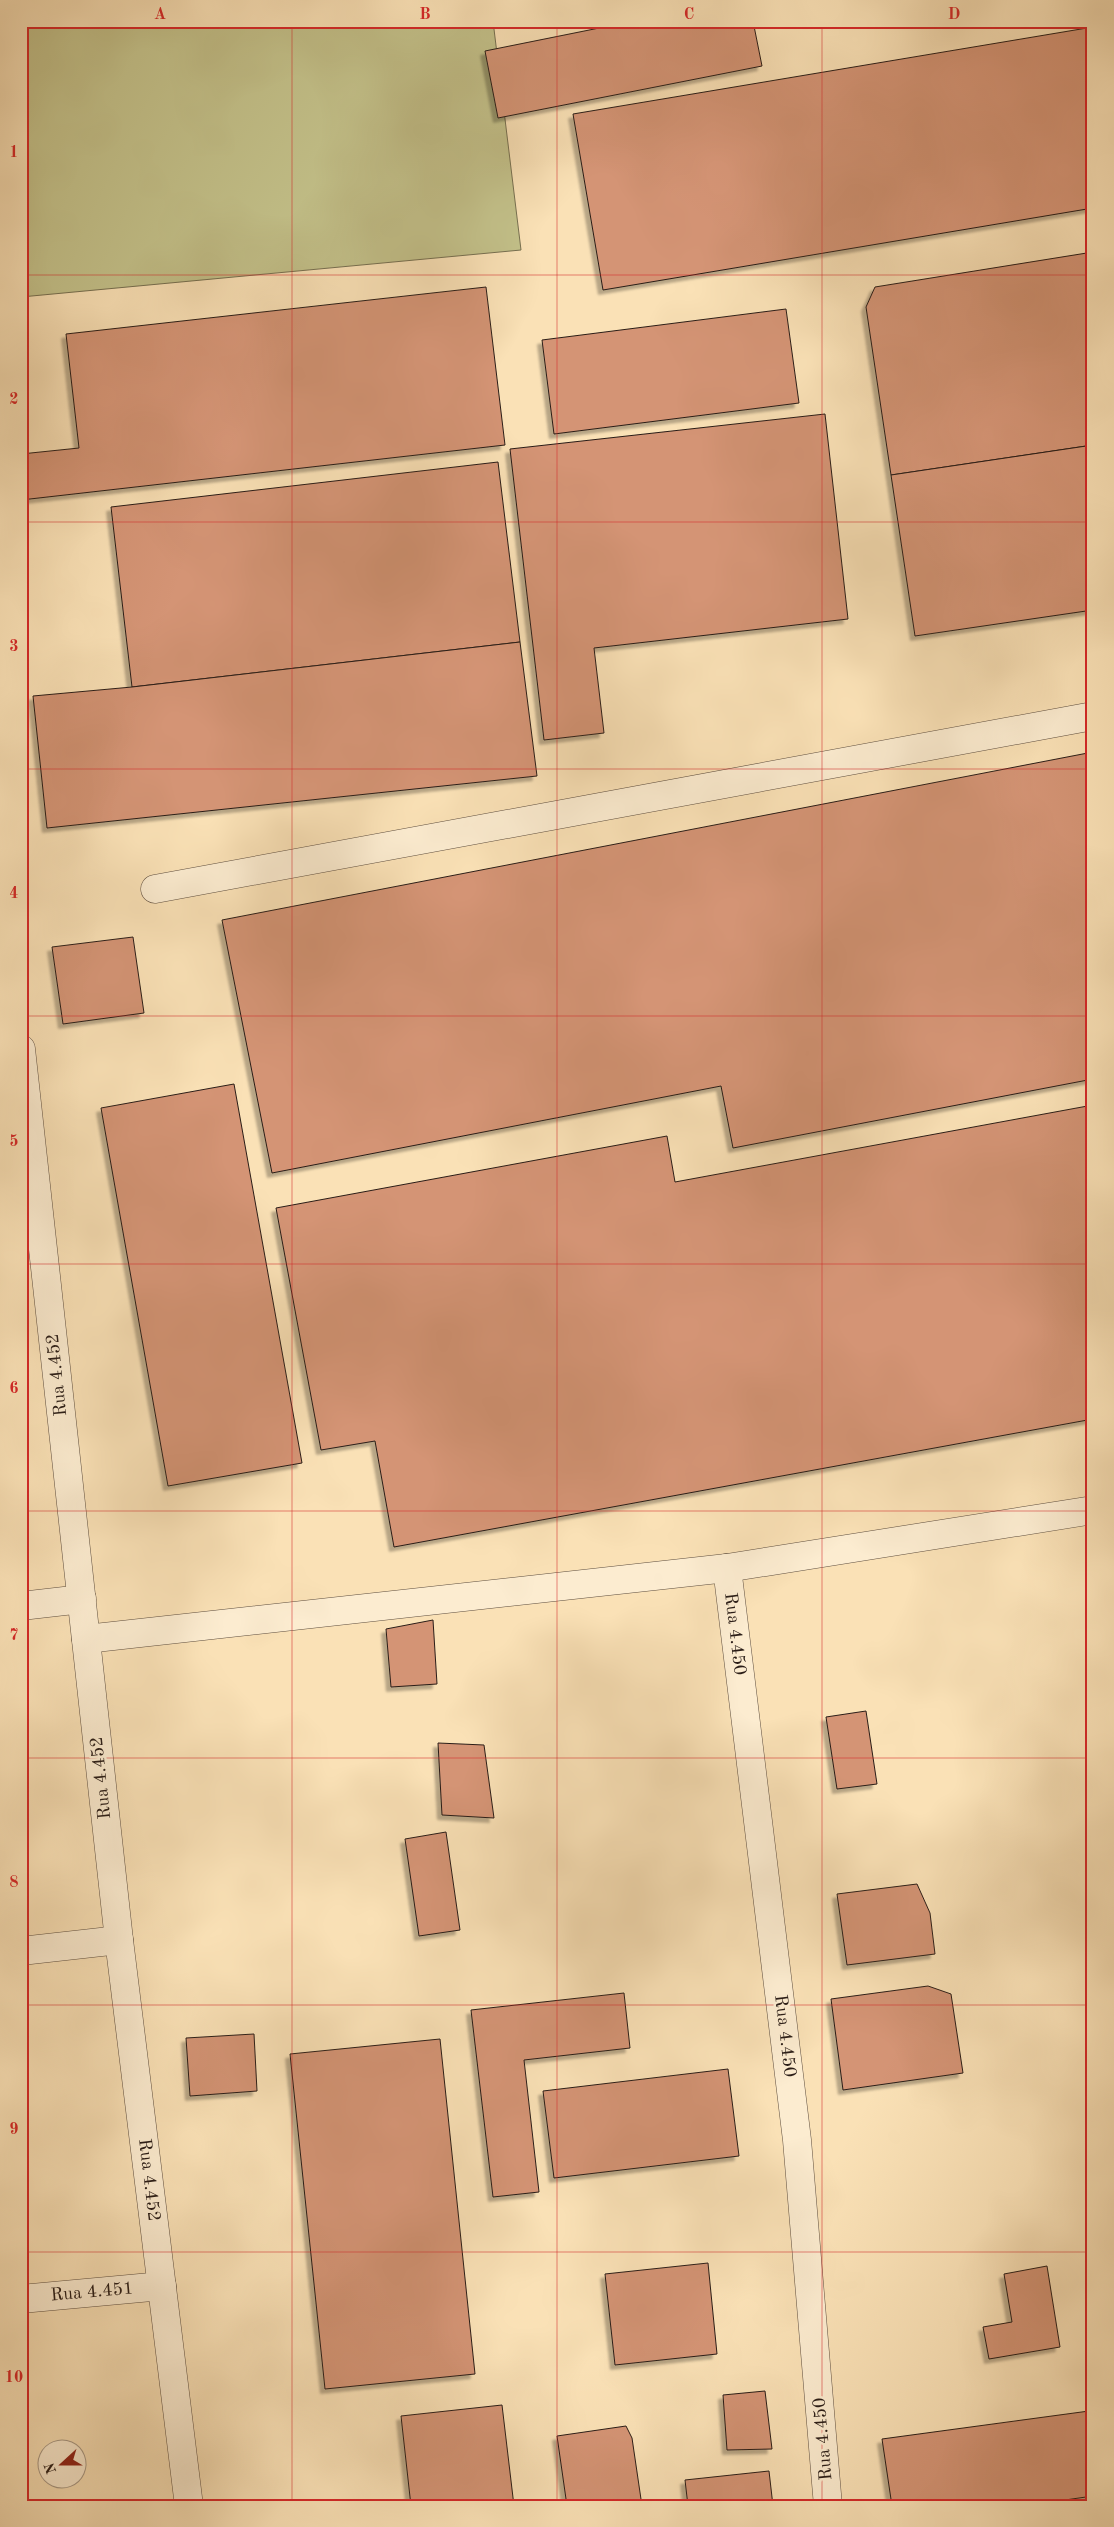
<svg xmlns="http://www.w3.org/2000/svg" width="1114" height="2527" viewBox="0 0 1114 2527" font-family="'Old Standard TT',serif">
	<defs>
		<filter id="shadow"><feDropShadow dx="-4.5" dy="4.5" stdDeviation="1" flood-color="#0004"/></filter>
	</defs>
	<rect width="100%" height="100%" fill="#fae1b6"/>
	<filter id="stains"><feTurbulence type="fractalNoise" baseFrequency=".004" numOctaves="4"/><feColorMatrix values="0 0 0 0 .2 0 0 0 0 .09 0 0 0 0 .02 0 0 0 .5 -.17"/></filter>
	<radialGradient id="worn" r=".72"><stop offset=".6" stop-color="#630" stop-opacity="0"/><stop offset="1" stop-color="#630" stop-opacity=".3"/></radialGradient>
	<path fill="#c3c18a" stroke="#766f50" d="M21,21H493L521,250L21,297Z"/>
	<g fill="#d49475" stroke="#2a1d17" filter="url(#shadow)">
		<path d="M634,21H753L762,66L498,118L485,51Z"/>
		<path d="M1093,27V208L603,290L573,114Z"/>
		<path d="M1093,252V445L891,475L866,307L875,287Z"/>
		<path d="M486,287L505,445L21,500V454L79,448L66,334Z"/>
		<path d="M786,309L799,403L554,434L542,340Z"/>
		<path d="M825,414L848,619L594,648L604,733L544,740L510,449Z"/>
		<path d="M1093,445V610L915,636L891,475Z"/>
		<path d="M498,462L520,642L132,687L111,507Z"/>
		<path d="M520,642L537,776L47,828L33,696L132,687Z"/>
		<path d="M1093,752V1079L733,1148L721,1086L272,1173L222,920Z"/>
		<path d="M133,937L144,1013L63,1024L52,947Z"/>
		<path d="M234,1084L302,1463L168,1486L101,1108Z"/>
		<path d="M1093,1105V1419L394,1547L375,1441L321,1450L276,1208L667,1136L675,1182Z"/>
		<path d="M433,1620L437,1684L391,1687L386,1629Z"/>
		<path d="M866,1711L877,1784L837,1789L826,1717Z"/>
		<path d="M438,1743L484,1745L494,1818L442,1815Z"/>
		<path d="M446,1832L460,1930L419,1936L405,1839Z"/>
		<path d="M917,1884L930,1913L935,1954L847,1965L837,1894Z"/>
		<path d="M928,1986L951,1994L963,2073L843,2090L831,1999Z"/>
		<path d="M624,1993L630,2048L524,2060L539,2192L493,2197L471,2010Z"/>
		<path d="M254,2034L257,2091L190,2096L186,2038Z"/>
		<path d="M440,2039L475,2374L325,2389L290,2054Z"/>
		<path d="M728,2069L739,2156L554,2178L543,2091Z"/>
		<path d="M708,2263L717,2354L615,2365L605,2274Z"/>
		<path d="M1047,2266L1060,2347L989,2359L983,2327L1012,2322L1004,2274Z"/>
		<path d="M765,2391L772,2449L727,2450L723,2395Z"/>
		<path d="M502,2405L514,2506H411L401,2416Z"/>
		<path d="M1089,2411L1093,2434V2496L1023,2506H892L882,2439Z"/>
		<path d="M626,2426L632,2438L642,2506H567L557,2436Z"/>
		<path d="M769,2471L773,2506H688L685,2480Z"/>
	</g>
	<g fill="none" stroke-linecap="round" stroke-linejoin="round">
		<g stroke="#5e4e3f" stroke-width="29">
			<g id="minor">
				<path d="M155,889L1093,716"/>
				<path d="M21,1049L119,1940L189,2506"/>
				<path d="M727,1568L797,2140L828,2506"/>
				<path d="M21,1606L82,1599"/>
				<path d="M86,1639L727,1568L1093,1510"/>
				<path d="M21,1951L119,1940"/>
				<path d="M21,2299L162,2286"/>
			</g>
		</g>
		<use href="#minor" stroke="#fcecd0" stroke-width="28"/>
	</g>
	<path fill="none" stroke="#d62828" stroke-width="1" stroke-opacity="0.55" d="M292,21V2506M557,21V2506M822,21V2506M21,275H1093M21,522H1093M21,769H1093M21,1016H1093M21,1264H1093M21,1511H1093M21,1758H1093M21,2005H1093M21,2252H1093"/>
	<g text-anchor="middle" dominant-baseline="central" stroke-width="5" stroke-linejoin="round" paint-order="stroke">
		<g font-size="18" fill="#2a1d17" stroke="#fcecd0">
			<text transform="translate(57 1375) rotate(-96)">Rua 4.452</text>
			<text transform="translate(735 1634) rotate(83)">Rua 4.450</text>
			<text transform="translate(101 1778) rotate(-96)">Rua 4.452</text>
			<text transform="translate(785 2036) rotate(83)">Rua 4.450</text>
			<text transform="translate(149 2180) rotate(83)">Rua 4.452</text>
			<text transform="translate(92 2292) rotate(-5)">Rua 4.451</text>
			<text transform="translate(823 2439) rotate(-95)">Rua 4.450</text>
		</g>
	</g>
	<rect width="1114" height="2527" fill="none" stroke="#fae1b6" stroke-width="55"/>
	<g transform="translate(62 2464) rotate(249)"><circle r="24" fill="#fcecd0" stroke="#a89986"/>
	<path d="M0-4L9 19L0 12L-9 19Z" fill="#8f2418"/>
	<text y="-8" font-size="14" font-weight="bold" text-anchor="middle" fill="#2a1d17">N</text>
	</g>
	<rect x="28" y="28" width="1058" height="2472" fill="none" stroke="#d62828" stroke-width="2"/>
	<g font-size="16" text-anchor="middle" font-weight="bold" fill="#d62828">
		<text x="160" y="19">A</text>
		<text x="425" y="19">B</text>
		<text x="689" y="19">C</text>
		<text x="954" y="19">D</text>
		<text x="14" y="157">1</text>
		<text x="14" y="404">2</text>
		<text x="14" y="651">3</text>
		<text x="14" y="898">4</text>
		<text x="14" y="1146">5</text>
		<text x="14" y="1393">6</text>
		<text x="14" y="1640">7</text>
		<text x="14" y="1887">8</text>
		<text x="14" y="2134">9</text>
		<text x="14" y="2382">10</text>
	</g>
	<rect width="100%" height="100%" filter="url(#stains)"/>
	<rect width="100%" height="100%" fill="url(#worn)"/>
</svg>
